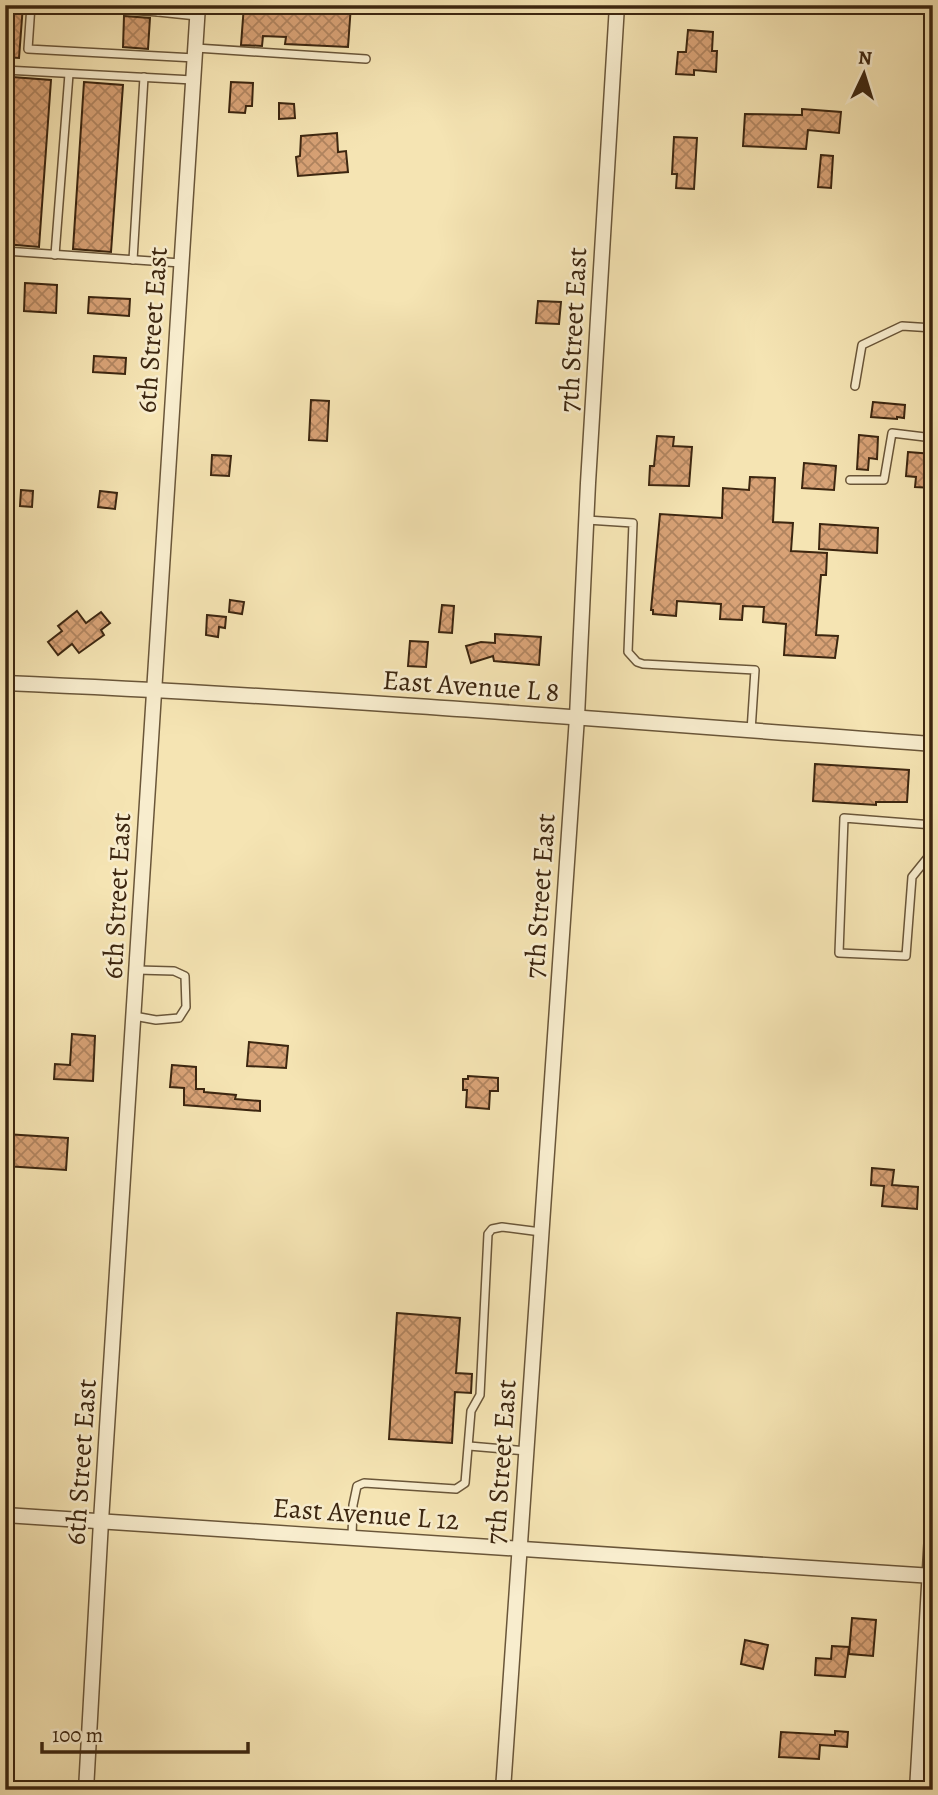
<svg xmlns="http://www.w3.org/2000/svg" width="938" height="1795" viewBox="0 0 938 1795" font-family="Alegreya,serif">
	<defs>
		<pattern id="building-cross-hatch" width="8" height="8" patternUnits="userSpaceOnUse" patternTransform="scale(1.75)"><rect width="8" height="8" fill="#d8a276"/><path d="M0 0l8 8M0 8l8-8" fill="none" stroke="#b0845f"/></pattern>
	</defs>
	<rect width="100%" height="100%" fill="#f5e4b3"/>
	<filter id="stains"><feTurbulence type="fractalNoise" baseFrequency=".00286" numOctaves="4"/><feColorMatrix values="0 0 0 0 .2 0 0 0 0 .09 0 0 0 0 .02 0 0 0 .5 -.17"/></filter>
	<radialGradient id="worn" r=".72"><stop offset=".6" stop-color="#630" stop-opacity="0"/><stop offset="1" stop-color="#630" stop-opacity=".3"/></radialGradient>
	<g fill="url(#building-cross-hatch)" stroke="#3c2610" stroke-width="2">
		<path d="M5,5H23L19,58L5,57Z"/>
		<path d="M244,5H351L348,47L285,44L286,37L263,36L262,46L241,45Z"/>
		<path d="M124,16L150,18L148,49L123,47Z"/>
		<path d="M688,30L713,32L712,51H717L716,72L694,70V75L676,74L678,52H686Z"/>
		<path d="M12,77L51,80L39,247L5,244V176Z"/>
		<path d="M84,82L123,85L111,252L73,249Z"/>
		<path d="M231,82L253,83L252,106H246L245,113L229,112Z"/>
		<path d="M279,103L294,104L295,118L279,119Z"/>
		<path d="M802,109L841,112L839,133L808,130L806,149L743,146L745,114L802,115Z"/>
		<path d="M337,133L338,152L346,151L348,172L298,176L296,157L300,156L301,136Z"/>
		<path d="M674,137L697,138L694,189L676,188L677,174H672Z"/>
		<path d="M821,155L833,156L831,188L818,187Z"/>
		<path d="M25,283L57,285L56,313L24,311Z"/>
		<path d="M89,297L130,299L129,316L88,313Z"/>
		<path d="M538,301L561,302L559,324L536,323Z"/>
		<path d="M94,356L126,358L125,374L93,372Z"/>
		<path d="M311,400L329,401L327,441L309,440Z"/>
		<path d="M873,402L905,405L904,418L897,417V419L871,417Z"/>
		<path d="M859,435L878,437L877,459L869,458L868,470L857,469Z"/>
		<path d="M657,436L674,437L673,446L692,447L689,486L649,485L650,466H654Z"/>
		<path d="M908,452L933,454V488L915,487L916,477L906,476Z"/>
		<path d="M212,455L231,456L229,476L211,475Z"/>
		<path d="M804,463L836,466L834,490L802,488Z"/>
		<path d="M750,477L775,478L773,522L793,523L791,551L827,553L826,575H821L816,635L838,636L835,658L784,655L786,624L763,622L764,607L743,606L742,620L720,619L721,604L677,601L676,616L653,614V610H651L660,514L722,518L723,488L749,490Z"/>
		<path d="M21,490L33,491L32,507L20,506Z"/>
		<path d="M100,491L117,493L115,509L98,507Z"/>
		<path d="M820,524L878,528L877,553L819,549Z"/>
		<path d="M230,600L244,602L242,614L229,612Z"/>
		<path d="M442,605L454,606L452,633L439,632Z"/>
		<path d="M77,611L86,623L101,612L110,623L101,630L104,635L79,653L72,644L58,655L48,642L62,631L58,626Z"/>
		<path d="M207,615L226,617L225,628L219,627L218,637L206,635Z"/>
		<path d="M495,634L541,637L539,665L494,661L493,656L471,663L466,646L481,642L495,643Z"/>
		<path d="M410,641L428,642L426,667L408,666Z"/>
		<path d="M815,764L909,770L907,802H876V805L813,801Z"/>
		<path d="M72,1034L95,1036L93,1081L54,1079L55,1064L70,1065Z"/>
		<path d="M249,1042L288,1046L286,1068L247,1066Z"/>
		<path d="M172,1065L196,1067V1089H204V1092L236,1095L235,1099L260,1101V1111L184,1105V1088L170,1087Z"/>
		<path d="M468,1076L498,1078V1091H490L489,1109L466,1107L467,1090H463V1079H468Z"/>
		<path d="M5,1134L68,1138L66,1170L5,1166Z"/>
		<path d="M872,1168L894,1170L892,1185L918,1187L917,1209L882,1206L884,1186L871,1185Z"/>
		<path d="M397,1313L460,1318L456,1373L472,1374L471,1393L455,1392L452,1443L389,1439Z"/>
		<path d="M852,1618L876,1620L873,1656L849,1654Z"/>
		<path d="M745,1640L768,1645L763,1669L741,1664Z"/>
		<path d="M832,1646L849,1647L845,1677L815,1675L816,1658L831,1659Z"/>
		<path d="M835,1731L848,1732L847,1747L820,1745L819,1759L779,1757L781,1732L835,1735Z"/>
	</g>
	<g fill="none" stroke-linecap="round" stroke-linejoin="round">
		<g stroke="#6a5639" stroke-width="10">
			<g id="lane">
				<path d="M31,5L28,49L195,58"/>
				<path d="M58,5L158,12"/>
				<path d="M159,5L158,12L197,16"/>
				<path d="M196,48L366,59"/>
				<path d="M5,70L193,80"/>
				<path d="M5,251L181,263"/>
				<path d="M55,255L69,74"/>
				<path d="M133,260L144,77"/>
				<path d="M855,386L862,345L902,326L933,328"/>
				<path d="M850,480H884L892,433L933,438"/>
				<path d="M587,520L633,523L628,652L637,662L643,664L755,670L751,731"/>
				<path d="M933,825L844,818L839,953L906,956L912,877L933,851"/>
				<path d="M134,1016L156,1020L179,1018L186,1007L185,976L174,971L137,970"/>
				<path d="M469,1446L527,1451"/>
				<path d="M352,1537L353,1505L357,1486L364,1483L456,1489L465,1483L471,1411L480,1395L488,1234L492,1229L502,1227L541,1232"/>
			</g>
		</g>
		<g stroke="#6a5639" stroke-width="17">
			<g id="street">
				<path d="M5,683C315,696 624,721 933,744"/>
				<path d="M5,1515L933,1576"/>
				<path d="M86,1790L101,1521L198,5"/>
				<path d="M503,1790L577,717L588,483L617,5"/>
				<path d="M917,1790L933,1518"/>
			</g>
		</g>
		<use href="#lane" stroke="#f8edce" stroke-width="7"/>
		<use href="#street" stroke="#f8edce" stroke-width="14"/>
	</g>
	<g text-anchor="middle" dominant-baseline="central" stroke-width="5" stroke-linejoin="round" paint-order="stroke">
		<g font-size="28" fill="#3c2610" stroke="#f8edce">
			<text transform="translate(152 330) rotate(-86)">6th Street East</text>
			<text transform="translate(573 330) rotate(-87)">7th Street East</text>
			<text transform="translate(471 686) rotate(4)">East Avenue L 8</text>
			<text transform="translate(117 896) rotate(-87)">6th Street East</text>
			<text transform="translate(540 896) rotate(-86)">7th Street East</text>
			<text transform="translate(81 1462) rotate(-86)">6th Street East</text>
			<text transform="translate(501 1462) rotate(-86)">7th Street East</text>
			<text transform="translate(366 1514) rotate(4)">East Avenue L 12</text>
		</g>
	</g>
	<rect width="938" height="1795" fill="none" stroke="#f5e4b3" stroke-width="28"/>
	<rect x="7" y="7" width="924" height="1781" fill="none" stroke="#3c2610" stroke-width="3.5"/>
	<rect x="14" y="14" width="910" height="1767" fill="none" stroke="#3c2610" stroke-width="2"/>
	<g transform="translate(864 74) rotate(4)" stroke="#f8edce" stroke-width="5" paint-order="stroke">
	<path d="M0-5L12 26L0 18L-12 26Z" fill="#3c2610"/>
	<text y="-10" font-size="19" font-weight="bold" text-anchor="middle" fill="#3c2610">N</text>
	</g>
	<path d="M42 1742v10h206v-10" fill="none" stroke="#3c2610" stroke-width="3.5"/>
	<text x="52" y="1742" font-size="21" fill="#3c2610" stroke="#f8edce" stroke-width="5" paint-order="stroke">100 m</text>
	<rect width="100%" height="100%" filter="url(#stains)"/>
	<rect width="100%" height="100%" fill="url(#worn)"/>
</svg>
